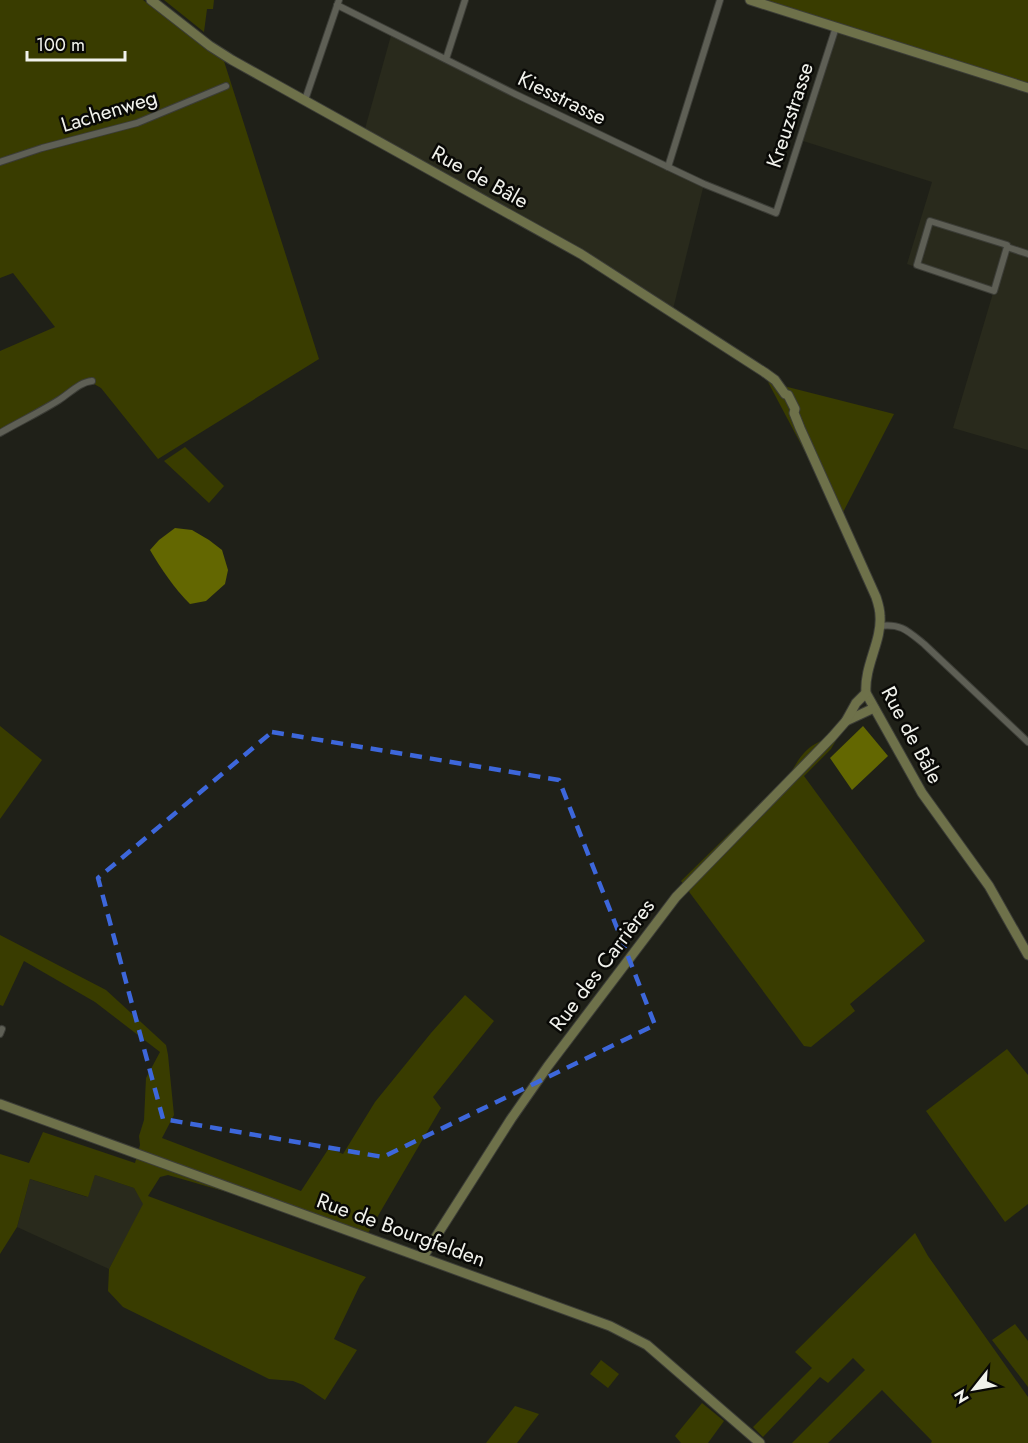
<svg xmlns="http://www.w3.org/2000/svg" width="1028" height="1443" viewBox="0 0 1028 1443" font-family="Jost,sans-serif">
	<rect width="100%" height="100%" fill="#1f2018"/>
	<g fill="#292a1c">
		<path d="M836,27L1028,88V450L953,428L993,293L907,264L932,182L800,140Z"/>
		<path d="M392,32L704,184L673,309L363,136Z"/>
		<path d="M95,1175L134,1188L144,1204L109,1269L17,1227L30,1179L87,1197Z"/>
	</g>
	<g fill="#393c00">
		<path d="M0,0H143L223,58L319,359L158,459L101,388L89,381L0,433V351L55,327L13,273L0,278Z"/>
		<path d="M164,0H214L213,9H207L204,32Z"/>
		<path d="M751,0H1028V88Z"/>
		<path d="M768,382L894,414L840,518Z"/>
		<path d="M185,447L224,486L209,503L164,461Z"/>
		<path d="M0,726L42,760L0,819Z"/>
		<path d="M838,737L831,749L804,776L925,941L850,1004L855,1011L811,1047L804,1046L681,881L790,774C802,753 811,740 838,737Z"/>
		<path d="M0,935L106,990L166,1045L168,1055L174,1115L162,1138L301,1191L329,1148L343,1154L375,1102L431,1033L465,995L494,1021L433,1097L441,1108L368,1233L168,1175L160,1177L148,1196L366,1277L360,1285L334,1339L357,1350L325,1400L303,1385L293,1381L269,1379L123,1307L108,1291L109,1269L143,1204L134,1188L95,1175L88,1197L30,1179L17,1227L0,1254V1154L29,1163L43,1132L135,1163L140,1145L139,1136L144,1120L146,1078L160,1052L95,1002L24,961L3,1006L0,1005Z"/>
		<path d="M1007,1049L1028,1075V1204L1005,1222L926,1111Z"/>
		<path d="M915,1233L928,1256L1028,1397V1443H931L932,1441L882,1390L828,1443H792L865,1370L853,1358L828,1383L820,1377L763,1437L753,1427L812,1368L795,1352Z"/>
		<path d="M1015,1324L1028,1341V1387L992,1340Z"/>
		<path d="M601,1360L619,1374L608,1388L590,1374Z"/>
		<path d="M702,1403L724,1421L708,1443H681L675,1436Z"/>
		<path d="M515,1406L539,1414L517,1443H486Z"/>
	</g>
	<g fill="#636701">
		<path d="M175,528L192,530L209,540L222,550L228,570L225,584L206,601L190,604C174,588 162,570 150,550L159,540Z"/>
		<path d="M863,726L888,756L852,790L830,758Z"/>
	</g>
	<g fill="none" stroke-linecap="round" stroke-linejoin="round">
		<g stroke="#3c3d37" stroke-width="8">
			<g id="street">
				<path d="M337,5L515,94L668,167L704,184L776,213L836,27"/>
				<path d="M446,59L465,0"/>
				<path d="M305,100L339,0"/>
				<path d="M0,162L42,148L137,123L226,86"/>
				<path d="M668,167L720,0"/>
				<path d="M1007,245L930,221L917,265L994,291L1007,247L1028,254"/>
				<path d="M0,433C19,422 40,412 59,400C70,393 80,382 92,381"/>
				<path d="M879,626C901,623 908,631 924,644L1028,742"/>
				<path d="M0,1034L2,1029"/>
			</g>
		</g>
		<g stroke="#3c3d37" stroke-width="11">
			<g id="secondary">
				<path d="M151,0L210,46L232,60L581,254L764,372L775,380L785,394L788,395L795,409L794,413L800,428L876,597C878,603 880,610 880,616C882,641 864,666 866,693L922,793L989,886L1028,955"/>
				<path d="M750,0L1028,88"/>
				<path d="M846,721L874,708"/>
				<path d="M0,1104L610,1326L647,1345L760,1443"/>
				<path d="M423,1257L511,1119L548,1066L676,897L832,737L846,721L856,703L866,693"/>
			</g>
		</g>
		<use href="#street" stroke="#5e5f55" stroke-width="6"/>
		<use href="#secondary" stroke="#6e714a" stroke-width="9"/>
	</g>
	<path fill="none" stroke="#3d67db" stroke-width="4.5" stroke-dasharray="12 8" stroke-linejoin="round" d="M272,732L559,780L655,1025L383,1157L163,1119L98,878Z"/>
	<g text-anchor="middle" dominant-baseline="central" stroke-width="5" stroke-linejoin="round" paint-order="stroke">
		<g font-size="21" fill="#f1f2ec" stroke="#090906">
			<text transform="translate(562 98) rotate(26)">Kiesstrasse</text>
			<text transform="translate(109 111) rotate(-17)">Lachenweg</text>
			<text transform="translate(790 115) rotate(-72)">Kreuzstrasse</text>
			<text transform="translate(480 177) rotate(29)">Rue de Bâle</text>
			<text transform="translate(912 735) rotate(62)">Rue de Bâle</text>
			<text transform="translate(602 965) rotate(-53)">Rue des Carrières</text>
			<text transform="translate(401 1230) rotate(20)">Rue de Bourgfelden</text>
		</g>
	</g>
	<g transform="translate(974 1389) rotate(239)" stroke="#090906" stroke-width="4.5" paint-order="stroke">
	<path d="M0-4.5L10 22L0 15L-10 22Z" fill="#f1f2ec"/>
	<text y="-9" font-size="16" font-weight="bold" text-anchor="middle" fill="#f1f2ec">N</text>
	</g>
	<path d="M27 51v9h98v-9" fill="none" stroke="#f1f2ec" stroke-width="3"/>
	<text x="36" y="51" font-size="18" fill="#f1f2ec" stroke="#090906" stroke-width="4.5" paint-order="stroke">100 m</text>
</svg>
